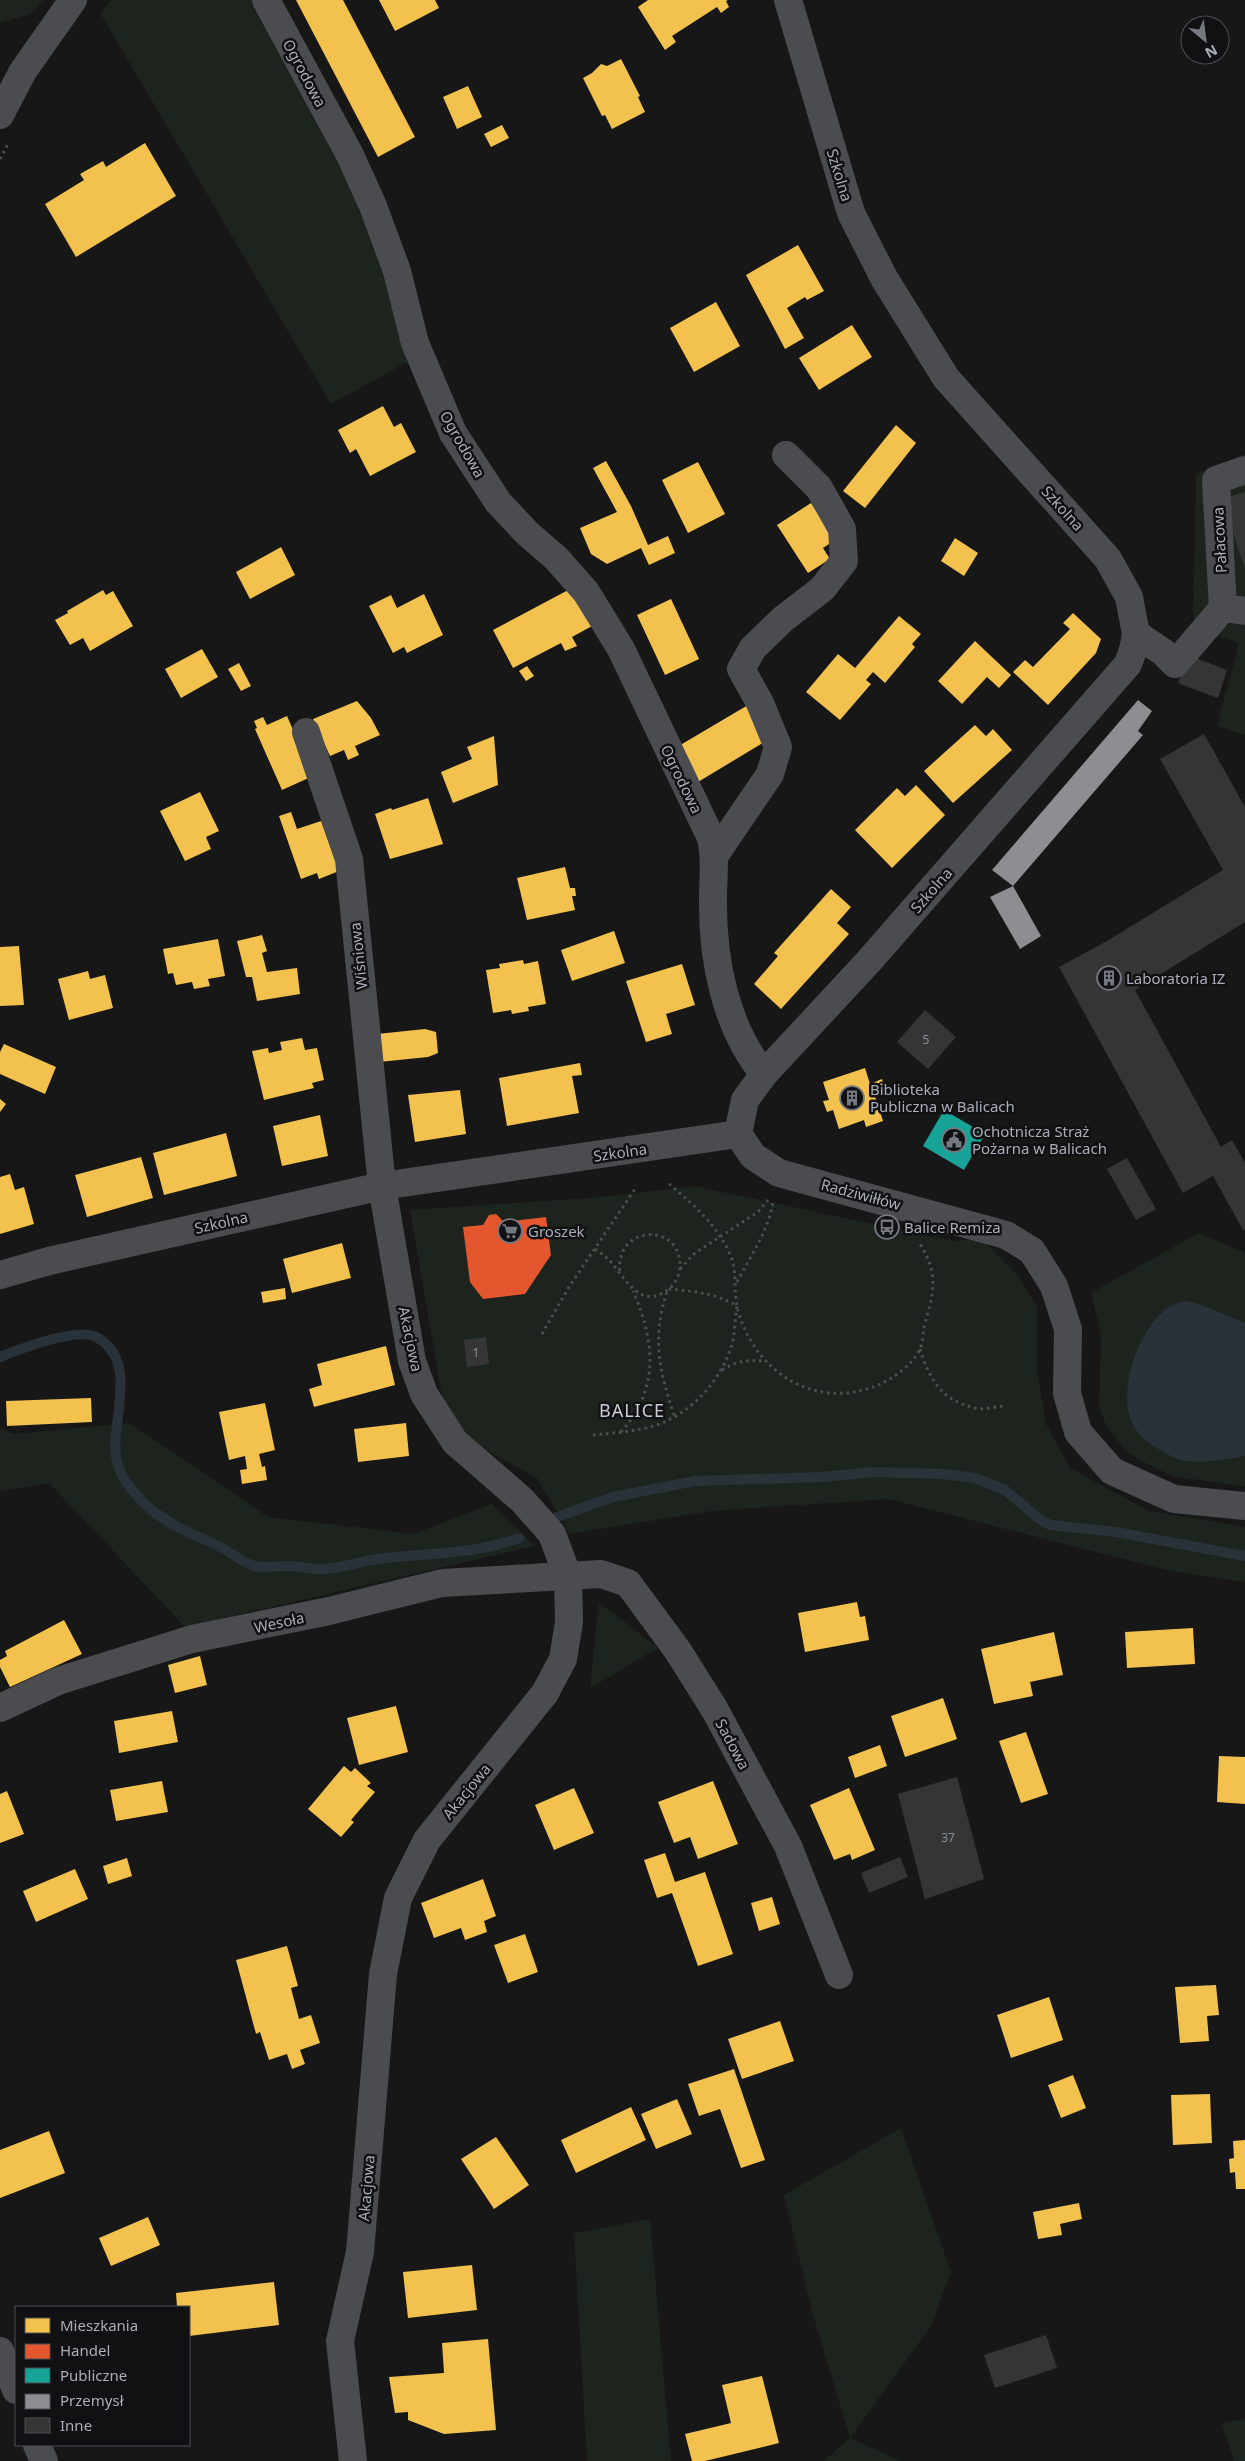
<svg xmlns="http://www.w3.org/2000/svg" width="1245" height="2461" viewBox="0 0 1245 2461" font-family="'Noto Sans',sans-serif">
	<rect width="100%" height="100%" fill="#171717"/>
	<g fill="#1d241e">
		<path d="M0,0H43L30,14L0,23Z"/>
		<path d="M112,0H259L359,194L388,278L407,362L331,404L100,13Z"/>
		<path d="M1245,454V735L1217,726L1239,643L1193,627L1196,474Z"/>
		<path d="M694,1186L954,1241L980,1238L1019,1277L1037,1307V1370L1046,1424L1070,1468L1149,1511L1245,1527V1582L1170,1571L889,1499L711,1511L570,1534L537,1478L475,1444L443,1402L410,1210L591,1198Z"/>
		<path d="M1199,1233L1245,1253V1487L1172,1476L1139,1460L1124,1449L1105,1423L1099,1406L1101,1335L1091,1293Z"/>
		<path d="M130,1423L268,1517L413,1534L492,1504L535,1546L185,1627L49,1483L0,1491V1428L13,1434Z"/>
		<path d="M599,1602L658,1648L590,1688Z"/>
		<path d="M901,2128L951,2272L931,2326L850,2438L901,2461H824L850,2438L813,2315L784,2195Z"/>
		<path d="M650,2219L671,2461H587L574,2233Z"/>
		<path d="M1245,2419V2461H1234L1222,2423Z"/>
	</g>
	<path fill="#2a3239" d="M1186,1301L1202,1305L1245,1323V1456C1227,1459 1207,1463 1188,1461C1176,1460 1167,1454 1157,1448C1150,1443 1142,1438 1137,1431C1112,1398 1139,1324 1172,1305C1176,1303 1182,1302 1186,1301Z"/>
	<g fill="#f2c14e">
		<path d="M296,0H343L415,137L378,157Z"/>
		<path d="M379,0H435L439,8L395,31Z"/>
		<path d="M648,0H728L726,1L729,7L721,13L717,7L672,36L676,42L665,50L638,7Z"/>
		<path d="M621,59L640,96L638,97L645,112L612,129L605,115L602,116L583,78L592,73L601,64L607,66Z"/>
		<path d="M468,86L482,117L457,129L443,97Z"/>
		<path d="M502,125L509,138L491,147L484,134Z"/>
		<path d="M145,143L176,196L76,257L45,204L84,180L80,174L103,161L106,167Z"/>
		<path d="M798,245L824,291L807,300L805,297L787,308L804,338L785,349L746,275Z"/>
		<path d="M716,302L740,346L694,372L670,328Z"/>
		<path d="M852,325L872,357L819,390L799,358Z"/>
		<path d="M383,406L394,427L401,423L416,452L370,476L356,449L350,453L338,430Z"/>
		<path d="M896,425L916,443L865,508L843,491Z"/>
		<path d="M606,461L631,506L648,545L668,536L675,553L649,565L641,548L607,564L591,554L580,528L617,512L593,468Z"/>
		<path d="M698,462L725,514L688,533L662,480Z"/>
		<path d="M811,503L835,540L823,548L830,559L808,573L777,525Z"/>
		<path d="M955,538L978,553L964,576L941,561Z"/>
		<path d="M281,547L295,575L250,599L236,572Z"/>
		<path d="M572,588L592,626L572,637L577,646L565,651L561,643L513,668L493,630Z"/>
		<path d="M103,590L106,595L113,591L133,626L90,651L83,638L70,645L55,620L68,613L67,611Z"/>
		<path d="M424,594L443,635L407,653L404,647L393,653L369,606L391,595L397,608Z"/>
		<path d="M671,599L699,659L665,675L637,615Z"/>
		<path d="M1073,613L1101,639L1096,653L1048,705L1013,672L1025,660L1033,667L1070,629L1063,623Z"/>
		<path d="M899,616L921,634L912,644L915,647L885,683L873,672L866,680L871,684L840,720L806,692L838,654L855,668Z"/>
		<path d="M975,641L1011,675L999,688L987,677L962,704L938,681Z"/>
		<path d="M202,649L218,677L181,698L165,669Z"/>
		<path d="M239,663L251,686L241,691L228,669Z"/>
		<path d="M527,666L534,676L526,681L519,671Z"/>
		<path d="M357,701L371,718L380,735L355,746L359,755L348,760L344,750L330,756L313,719Z"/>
		<path d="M748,705L766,741L698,782L677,747Z"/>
		<path d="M287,716L313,776L282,790L255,729L257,728L254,721L263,717L267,725Z"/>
		<path d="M975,725L986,736L993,729L1012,750L953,803L924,771Z"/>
		<path d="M494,736L498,785L453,803L441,772L472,759L467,747Z"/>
		<path d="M916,785L945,815L892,868L855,830L897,788L905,796Z"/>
		<path d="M200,792L219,831L206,837L211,849L185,861L160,811Z"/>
		<path d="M428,798L443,844L390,859L375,814L391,808L392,810Z"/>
		<path d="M291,812L297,829L321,821L339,871L319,879L317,873L301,879L279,816Z"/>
		<path d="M565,867L570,888H575L576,896H572L575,910L527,920L517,878Z"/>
		<path d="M831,889L851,907L837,923L849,934L781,1009L754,984L778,956L774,953Z"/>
		<path d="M614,931L625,963L572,981L561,950Z"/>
		<path d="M262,935L267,951L262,953L267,972L297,968L300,994L257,1001L252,977H246L237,941Z"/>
		<path d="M218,939L225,976L208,979L210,986L194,989L192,982L176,985L173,973L168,974L163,949Z"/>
		<path d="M19,946L24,1005L0,1006V947Z"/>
		<path d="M523,960L524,964L538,961L546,1004L528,1007L529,1011L512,1014L511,1010L493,1013L486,970L500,968L499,964Z"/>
		<path d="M682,964L695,1005L666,1014L672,1034L646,1042L626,981Z"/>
		<path d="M88,971L90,979L105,975L113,1008L69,1020L58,979Z"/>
		<path d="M425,1029L436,1032L438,1053L428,1057L379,1062L377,1034Z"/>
		<path d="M302,1038L305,1050L317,1048L324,1080L312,1083L314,1088L264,1100L252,1051L268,1048L269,1053L282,1050L280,1042Z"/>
		<path d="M4,1044L56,1067L45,1094L0,1074V1052Z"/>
		<path d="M580,1063L582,1075L572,1076L579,1113L507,1126L499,1078Z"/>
		<path d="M865,1068L870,1084L882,1079L886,1092L875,1096L883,1121L866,1127L864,1120L839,1129L833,1110L827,1112L823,1101L829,1100L823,1082Z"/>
		<path d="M460,1090L466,1134L415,1142L408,1095Z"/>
		<path d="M0,1099L6,1104L0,1112Z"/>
		<path d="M320,1115L328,1156L282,1166L273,1126Z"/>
		<path d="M226,1133L237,1176L164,1195L153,1153Z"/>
		<path d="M141,1157L153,1198L87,1217L75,1175Z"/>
		<path d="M10,1174L15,1190L24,1187L34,1224L0,1234V1177Z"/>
		<path d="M342,1243L351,1278L292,1293L283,1259Z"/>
		<path d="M285,1288L286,1299L263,1303L261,1292Z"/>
		<path d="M386,1346L395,1385L314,1407L309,1389L322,1385L317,1364Z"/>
		<path d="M91,1398L92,1422L7,1426L6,1401Z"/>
		<path d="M265,1403L275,1450L259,1454L262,1467L265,1466L267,1480L242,1484L240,1470L247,1469L245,1456L229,1460L219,1412Z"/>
		<path d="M406,1423L409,1456L358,1462L354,1429Z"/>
		<path d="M857,1602L860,1617L865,1616L869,1640L805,1652L798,1613Z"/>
		<path d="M64,1620L82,1654L10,1687L0,1667V1660L7,1656L5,1651Z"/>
		<path d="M1193,1628L1195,1664L1127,1668L1125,1632Z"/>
		<path d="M1054,1632L1063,1675L1030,1682L1033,1696L994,1704L981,1649Z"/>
		<path d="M200,1656L207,1685L175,1693L168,1665Z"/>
		<path d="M943,1698L957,1739L905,1757L891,1716Z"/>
		<path d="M396,1706L408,1752L359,1765L347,1718Z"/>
		<path d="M172,1711L178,1742L119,1753L114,1721Z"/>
		<path d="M1026,1732L1048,1794L1021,1803L999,1741Z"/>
		<path d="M880,1745L887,1766L855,1778L848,1757Z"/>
		<path d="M1219,1756L1245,1757V1804L1217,1802Z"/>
		<path d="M344,1766L351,1772L355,1768L371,1783L367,1786L375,1792L351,1820L354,1822L341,1837L308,1809Z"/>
		<path d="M162,1781L168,1812L116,1821L110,1790Z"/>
		<path d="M713,1781L738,1844L698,1859L690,1837L674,1843L658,1802Z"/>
		<path d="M574,1788L594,1833L554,1850L535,1805Z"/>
		<path d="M849,1788L875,1850L852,1860L850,1854L834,1860L810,1805Z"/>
		<path d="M7,1791L24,1834L0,1843V1794Z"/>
		<path d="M665,1853L675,1882L705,1872L733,1954L698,1966L672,1893L657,1898L644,1860Z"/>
		<path d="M127,1858L132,1876L108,1884L103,1866Z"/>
		<path d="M75,1869L88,1899L36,1922L23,1891Z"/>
		<path d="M483,1879L496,1916L484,1921L487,1932L465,1940L461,1928L434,1938L421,1903Z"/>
		<path d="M772,1897L780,1924L759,1931L751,1903Z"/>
		<path d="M525,1934L538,1972L508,1983L494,1945Z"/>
		<path d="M287,1946L298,1986L291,1988L299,2019L311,2015L320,2043L300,2050L305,2064L292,2069L287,2054L269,2060L260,2032L256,2034L236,1960Z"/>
		<path d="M1216,1985L1219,2015L1207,2016L1209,2041L1180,2043L1175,1987Z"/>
		<path d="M1049,1997L1063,2040L1011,2058L997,2015Z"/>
		<path d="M780,2021L794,2061L742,2079L728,2039Z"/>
		<path d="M734,2069L765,2160L741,2168L720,2109L699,2116L688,2084Z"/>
		<path d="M1073,2075L1086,2108L1061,2118L1048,2085Z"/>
		<path d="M1210,2094L1212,2143L1173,2145L1171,2095Z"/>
		<path d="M677,2099L692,2134L656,2149L641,2114Z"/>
		<path d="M631,2107L646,2140L576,2173L561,2140Z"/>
		<path d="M49,2131L65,2173L0,2198V2150Z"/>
		<path d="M496,2137L529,2185L494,2209L461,2159Z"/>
		<path d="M1245,2140V2189H1236L1235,2172L1230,2173L1229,2159L1234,2158L1233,2141Z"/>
		<path d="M1079,2203L1082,2219L1060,2224L1062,2235L1038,2239L1033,2212Z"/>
		<path d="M148,2217L160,2245L111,2266L99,2238Z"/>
		<path d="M472,2265L477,2310L408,2318L403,2272Z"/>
		<path d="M274,2282L279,2325L189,2336V2307H177L176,2293Z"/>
		<path d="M488,2339L496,2430L444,2434L408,2420V2412L395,2413L389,2377L444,2373L442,2343Z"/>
		<path d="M762,2376L779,2443L705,2461H692L685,2434L731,2423L722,2385Z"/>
	</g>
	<path fill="#e4572e" d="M496,1214L504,1222L546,1217L551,1255L525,1294L483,1299L470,1282L463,1227L483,1225L489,1215Z"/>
	<path fill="#17a398" d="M944,1110L985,1134L964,1170L923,1146Z"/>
	<g fill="#8d8d92">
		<path d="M1138,700L1152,711L1138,731L1143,735L1013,886L992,870Z"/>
		<path d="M1013,886L1041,936L1020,949L990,897Z"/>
	</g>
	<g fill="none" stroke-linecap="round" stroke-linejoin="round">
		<g stroke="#2a3239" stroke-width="10">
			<path d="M0,1357C20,1349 79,1326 98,1338C141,1364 108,1425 117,1462C124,1489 154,1515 178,1527C192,1535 208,1540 222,1548C233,1554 243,1563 255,1566C264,1568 275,1566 285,1566C297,1565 310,1570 322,1569C341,1568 359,1562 378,1559C425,1553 474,1555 519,1538"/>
			<path d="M554,1518L613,1497L695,1481L822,1477L873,1472L943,1474L975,1478L1005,1490L1038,1518L1050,1525L1116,1532L1245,1556"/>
		</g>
	</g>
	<g fill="#353536">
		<path d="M1245,492V569L1222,499Z"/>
		<path d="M1188,655L1227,670L1218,698L1178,683Z"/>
		<path d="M1204,734L1245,807V922L1135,990L1221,1147L1232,1140L1245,1163V1229L1243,1230L1213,1176L1183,1193L1059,967L1107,941L1223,870L1160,759Z"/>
		<path d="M925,1010L956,1037L928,1069L897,1042Z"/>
		<path d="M1127,1158L1156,1209L1136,1220L1107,1169Z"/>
		<path d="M486,1337L489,1364L467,1367L464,1340Z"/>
		<path d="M957,1777L984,1879L925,1899L898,1794Z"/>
		<path d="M900,1857L908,1877L869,1893L861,1873Z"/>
		<path d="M1046,2335L1057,2368L995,2388L984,2355Z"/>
	</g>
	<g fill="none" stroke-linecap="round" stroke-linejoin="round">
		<g stroke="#4d4e52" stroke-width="3" stroke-dasharray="2.5 4" stroke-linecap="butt">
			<path d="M0,159L8,144"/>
			<path d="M669,1184C694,1205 716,1224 730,1254C738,1273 733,1289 737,1306C751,1366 806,1407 867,1389C886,1384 912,1367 920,1349C923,1343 923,1334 924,1327C933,1293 940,1276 920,1244"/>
			<path d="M595,1249C599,1252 603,1254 607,1258C624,1274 639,1314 670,1288C677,1282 680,1273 680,1264C679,1222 614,1225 620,1273"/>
			<path d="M680,1269L695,1253L758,1212L768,1200"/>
			<path d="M737,1282C751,1255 768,1232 773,1202"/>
			<path d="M542,1334L569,1287L637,1186"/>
			<path d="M920,1349C930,1380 941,1400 975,1408C983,1410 994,1407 1003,1406"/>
			<path d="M722,1370C736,1361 746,1360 763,1361"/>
			<path d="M621,1432C660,1388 655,1341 633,1291"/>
			<path d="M593,1435C612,1433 631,1432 650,1427C689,1417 724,1379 733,1340C735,1329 735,1317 737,1306C716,1293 692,1291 668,1289C651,1338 659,1370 675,1418"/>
		</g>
		<g stroke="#4b4c50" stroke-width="28">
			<path d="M266,0L350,155L373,206L397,271L415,343L453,433L498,502L527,533L556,558L586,592L621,649L711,838C716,859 713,877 713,898C712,958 725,1027 764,1074"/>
			<path d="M0,115L23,71L73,0"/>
			<path d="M1245,470L1216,480L1223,608L1245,611"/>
			<path d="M1136,634L1163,652L1175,664L1223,608"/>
			<path d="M306,732L349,859L382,1186L412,1361L424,1394L455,1442L522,1500L552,1534L568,1577L569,1622L563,1659L545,1693L427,1840L398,1898L383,1974L360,2252L340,2341L353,2461"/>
			<path d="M715,855L770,774L778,747L760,703L741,669L753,648L783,619L822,589L844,561L842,529L819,488L786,455"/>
			<path d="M738,1134L745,1100L764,1074L869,961L1128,664L1133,650L1136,634L1129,597L1108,559L946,378L884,278L851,213L788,0"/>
			<path d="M738,1134L753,1156L779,1173L1006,1235L1032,1251L1054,1286L1068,1329L1067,1393L1078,1432L1112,1471L1174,1499L1245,1506"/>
			<path d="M0,1275L49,1261L382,1186L738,1134"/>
			<path d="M0,1708L58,1681L192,1639L329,1611L442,1583L601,1574L628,1583L678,1651L715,1710L788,1846L839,1975"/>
			<path d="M0,2351L16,2390"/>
			<path d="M37,2445L44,2461"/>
		</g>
	</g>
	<defs>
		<g id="building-ring" transform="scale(1.25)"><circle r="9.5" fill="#111113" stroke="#757880" stroke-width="1.5"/><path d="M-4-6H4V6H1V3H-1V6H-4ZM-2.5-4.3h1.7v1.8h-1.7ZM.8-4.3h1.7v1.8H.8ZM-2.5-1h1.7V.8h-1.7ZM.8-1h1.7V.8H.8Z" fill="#757880"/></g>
		<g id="civic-ring" transform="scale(1.25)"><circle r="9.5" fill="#111113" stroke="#757880" stroke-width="1.5"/><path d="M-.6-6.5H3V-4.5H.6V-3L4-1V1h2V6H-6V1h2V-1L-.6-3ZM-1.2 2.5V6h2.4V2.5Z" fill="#757880"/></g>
		<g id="bus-ring" transform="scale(1.25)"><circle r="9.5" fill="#111113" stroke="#757880" stroke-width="1.5"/><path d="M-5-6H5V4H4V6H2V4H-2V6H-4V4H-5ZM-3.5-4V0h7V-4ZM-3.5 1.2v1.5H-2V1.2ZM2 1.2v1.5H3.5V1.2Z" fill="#757880"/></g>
		<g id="supermarket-ring" transform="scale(1.25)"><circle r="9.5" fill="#111113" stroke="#757880" stroke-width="1.5"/><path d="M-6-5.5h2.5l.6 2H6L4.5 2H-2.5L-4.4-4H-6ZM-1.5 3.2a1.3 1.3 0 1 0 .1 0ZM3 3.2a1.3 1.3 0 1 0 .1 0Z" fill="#757880"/></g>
	</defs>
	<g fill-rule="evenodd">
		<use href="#building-ring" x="1109" y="978"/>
		<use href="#building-ring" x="852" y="1098"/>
		<use href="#civic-ring" x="954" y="1140"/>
		<use href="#bus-ring" x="887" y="1227"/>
		<use href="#supermarket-ring" x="510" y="1231"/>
	</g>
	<g text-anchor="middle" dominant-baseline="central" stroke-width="5" stroke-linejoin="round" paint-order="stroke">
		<g font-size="12" fill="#8b8f98">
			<text x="926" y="1039">5</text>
			<text x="476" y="1352">1</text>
			<text x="948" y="1837">37</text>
		</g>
		<g font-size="15" fill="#a8adb8" stroke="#111113">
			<text transform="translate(305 73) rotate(62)">Ogrodowa</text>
			<text transform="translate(840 175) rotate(73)">Szkolna</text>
			<text transform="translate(463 444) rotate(60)">Ogrodowa</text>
			<text transform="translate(1063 508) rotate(48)">Szkolna</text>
			<text transform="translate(1219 540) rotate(-93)">Pałacowa</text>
			<text transform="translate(682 779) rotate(64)">Ogrodowa</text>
			<text transform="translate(931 890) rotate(-49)">Szkolna</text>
			<text transform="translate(358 956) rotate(-96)">Wiśniowa</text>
			<text transform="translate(620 1152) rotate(-8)">Szkolna</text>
			<text transform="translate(861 1194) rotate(15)">Radziwiłłów</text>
			<text transform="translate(221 1222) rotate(-13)">Szkolna</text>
			<text transform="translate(411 1339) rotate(78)">Akacjowa</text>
			<text transform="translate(279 1622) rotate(-12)">Wesoła</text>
			<text transform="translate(733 1744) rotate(62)">Sadowa</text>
			<text transform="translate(466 1791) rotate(-51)">Akacjowa</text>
			<text transform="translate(366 2188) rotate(-85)">Akacjowa</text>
		</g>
		<g font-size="15" fill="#a8adb8" stroke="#111113" text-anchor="start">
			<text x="1126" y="978">Laboratoria IZ</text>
			<text x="870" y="1089">Biblioteka<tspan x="870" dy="17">Publiczna w Balicach</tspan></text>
			<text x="972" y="1131">Ochotnicza Straż<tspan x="972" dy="17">Pożarna w Balicach</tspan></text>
			<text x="904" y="1227">Balice Remiza</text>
			<text x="528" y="1231">Groszek</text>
		</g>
		<g font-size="18" letter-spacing="1" fill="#c9ccd4" stroke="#111113">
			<text x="632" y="1410">BALICE</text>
		</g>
	</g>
	<rect x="15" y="2306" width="175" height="140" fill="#111113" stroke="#4d4f55"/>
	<rect x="25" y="2318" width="25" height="15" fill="#f2c14e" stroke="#4d4f55"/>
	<text x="60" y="2331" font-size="15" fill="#a8adb8">Mieszkania</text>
	<rect x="25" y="2344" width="25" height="15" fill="#e4572e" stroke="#4d4f55"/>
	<text x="60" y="2356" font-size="15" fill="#a8adb8">Handel</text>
	<rect x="25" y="2368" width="25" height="15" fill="#17a398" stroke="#4d4f55"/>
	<text x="60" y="2381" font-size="15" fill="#a8adb8">Publiczne</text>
	<rect x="25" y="2394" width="25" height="15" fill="#8d8d92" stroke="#4d4f55"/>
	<text x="60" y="2406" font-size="15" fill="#a8adb8">Przemysł</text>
	<rect x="25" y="2418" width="25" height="15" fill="#353536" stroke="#4d4f55"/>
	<text x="60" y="2431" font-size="15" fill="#a8adb8">Inne</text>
	<g transform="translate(1205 40) rotate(151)"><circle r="24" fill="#111113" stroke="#4d4f55"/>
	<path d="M0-4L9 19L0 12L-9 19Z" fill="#757880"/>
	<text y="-8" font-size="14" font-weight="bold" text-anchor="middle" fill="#a8adb8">N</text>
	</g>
</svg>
